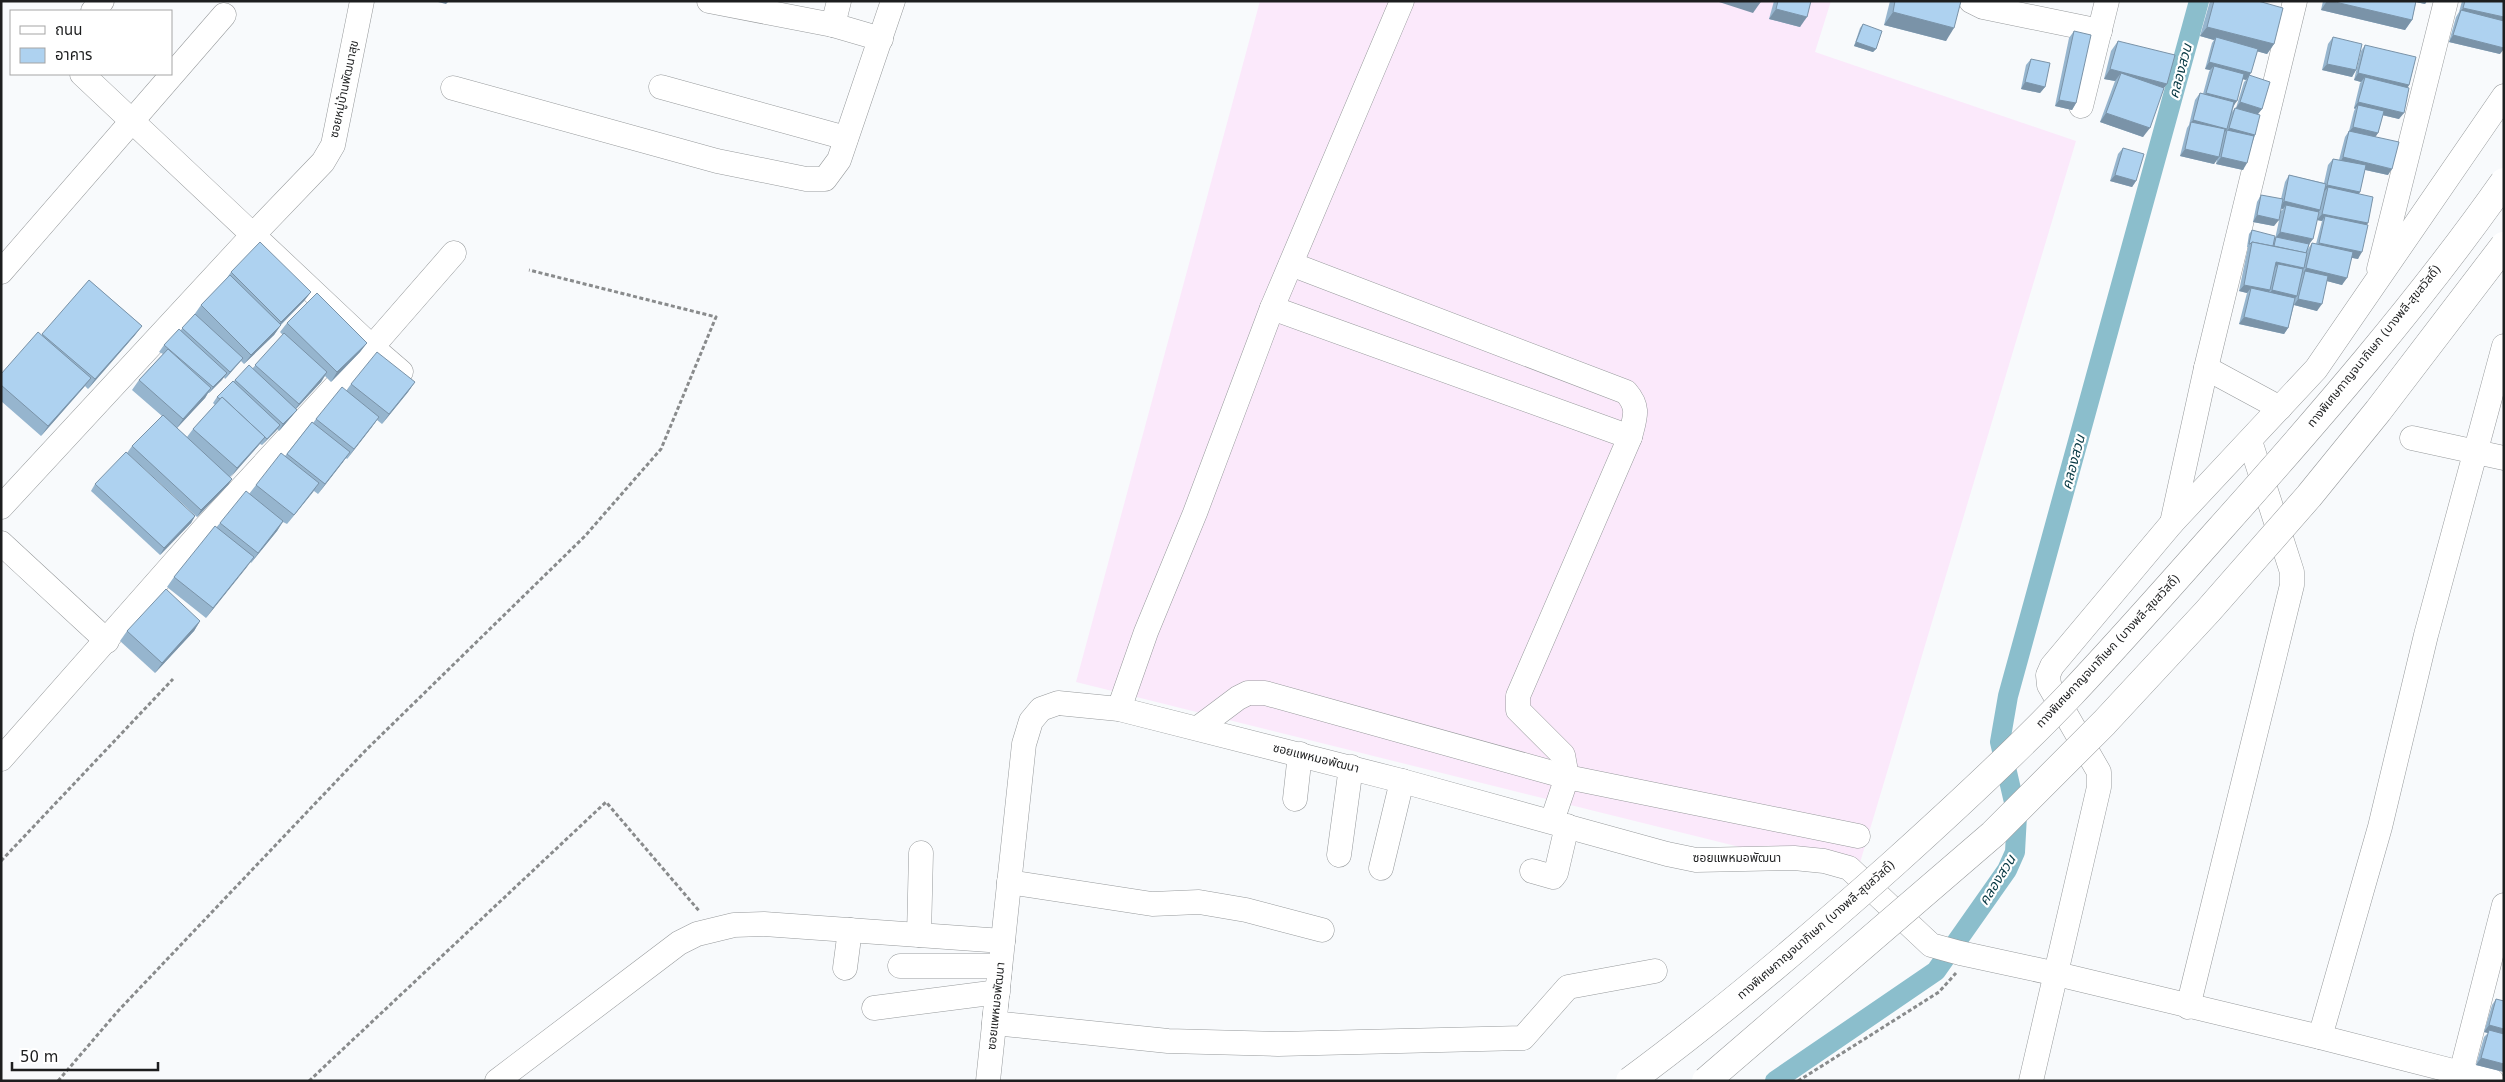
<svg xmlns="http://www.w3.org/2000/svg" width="2505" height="1082" viewBox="0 0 2505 1082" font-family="'DejaVu Sans','Noto Sans Thai',sans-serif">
	<rect width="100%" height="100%" fill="#f8fafc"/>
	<path fill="#fbe9fb" d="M1260,1H1831L1815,52L2076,141L1856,876L1076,682Z"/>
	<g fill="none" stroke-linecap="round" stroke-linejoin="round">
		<path stroke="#8bbecc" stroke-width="20" d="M1775,1081L1936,971L2007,870L2015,852L2017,815L2000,742L2008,696L2199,1"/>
		<g stroke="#979a9c" stroke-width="25">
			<g id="minor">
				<path d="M709,1L833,25L881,39"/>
				<path d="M1971,1L1983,7L2100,31"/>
				<path d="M93,11L102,1"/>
				<path d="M833,25L839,1"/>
				<path d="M661,87L846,138"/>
				<path d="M453,88L717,161L806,179H825L839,160L893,1"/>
				<path d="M2081,106L2107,1"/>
				<path d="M1291,264L1626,392C1640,408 1635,417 1630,437L1518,696V710L1563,755L1567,777L1552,821"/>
				<path d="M2379,269L2446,1"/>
				<path d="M1,272L224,15"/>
				<path d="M1272,308L1630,437"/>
				<path d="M2206,368L2280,408"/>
				<path d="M401,372L372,347L454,253"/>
				<path d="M2412,438L2504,458"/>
				<path d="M1,507L252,236L323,162L333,145L362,1"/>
				<path d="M2172,523L2206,368L2295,1"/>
				<path d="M1,543L107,641"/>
				<path d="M1119,709L1146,632L1195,513L1272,308L1402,1"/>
				<path d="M1198,728L1238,698L1248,693H1265L1567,777L1858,836"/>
				<path d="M1,759L203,530L372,347L82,74"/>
				<path d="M1295,799L1300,754"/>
				<path d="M1339,855L1351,767"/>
				<path d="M1381,868L1402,781"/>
				<path d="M1532,871L1553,877L1556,873L1567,826"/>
				<path d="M1009,882L1152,904L1199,902L1246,910L1322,930"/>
				<path d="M919,935L921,853"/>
				<path d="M900,966H1000L994,1023L1168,1041L1278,1044L1523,1038L1568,987L1655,971"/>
				<path d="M845,968L850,930"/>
				<path d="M2188,1007L2292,585V572L2250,441"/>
				<path d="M874,1008L998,992"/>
				<path d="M2320,1037L2380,827L2426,635L2504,346"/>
				<path d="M2461,1073L2504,905"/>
				<path d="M497,1081L679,943L697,934L734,925L764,924L1003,941"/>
				<path d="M988,1081L1024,744L1031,721L1041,709L1058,703L1119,709L1402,781L1667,854L1696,860L1794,858L1824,861L1849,868L1931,945L1960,953L2057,974L2320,1037L2492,1081"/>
				<path d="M2031,1081L2099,787V772L2049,685L2048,675L2052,666L2172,523L2316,369L2504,96"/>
			</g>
		</g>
		<g stroke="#898b8c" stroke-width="3" stroke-dasharray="4 2.5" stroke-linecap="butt">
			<path d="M1,861L173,679"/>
			<path d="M58,1081L118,1011L365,751L585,536L661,449L716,317L529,270"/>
			<path d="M309,1081L606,802L700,912"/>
			<path d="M1798,1081L1939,992L1956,973"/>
		</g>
		<use href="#minor" stroke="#fff" stroke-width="24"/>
		<g stroke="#979a9c" stroke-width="29" stroke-linecap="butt">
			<g id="highway-bridge">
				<path d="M1630,1081C1722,1013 1808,940 1893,864C1954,809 2015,753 2071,694C2122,640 2171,584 2220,529C2319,418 2418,304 2504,182"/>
				<path d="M1706,1081L1993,834L2104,723L2208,611L2309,496L2378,411L2504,246"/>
			</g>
		</g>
		<use href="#highway-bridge" stroke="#fff" stroke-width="28"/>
	</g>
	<g fill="#96b5ce" fill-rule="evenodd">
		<path d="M1774,1H1811L1800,27L1769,19Z"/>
		<path d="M1890,1H1961L1946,41L1884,25Z"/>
		<path d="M2210,1H2258L2274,44L2267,54L2257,51L2249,76L2262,109L2258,114L2255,135L2243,170L2216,164L2217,159L2214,164L2180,156L2187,128L2189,125L2195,100L2200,93L2203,94L2209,72L2210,70L2205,69L2212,43L2214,40L2200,36ZM2243,79L2246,80L2244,82L2236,108H2235L2232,112Z"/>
		<path d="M2323,1H2427L2425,4L2416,2L2412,20L2405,30L2321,10Z"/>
		<path d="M2462,1H2504L2500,54L2449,42L2456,17L2459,12Z"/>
		<path d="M1863,24L1876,49L1873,52L1854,46L1860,28Z"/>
		<path d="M2074,31L2076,103L2072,110L2055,106L2069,38Z"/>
		<path d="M2333,37L2356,70L2352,77L2322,70L2328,44Z"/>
		<path d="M2118,41L2167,84L2164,88L2143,137L2100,122L2115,81L2104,79L2111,51Z"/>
		<path d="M2365,45L2409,85L2408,87L2399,119L2382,115L2378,133L2375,137L2388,175L2365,170L2359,194L2367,224L2358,259L2352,258L2342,285L2327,281L2317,311L2294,305L2288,328L2284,334L2239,324L2247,293L2239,291L2248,247H2247L2249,234L2252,230L2275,239L2281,211L2283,209L2281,208L2274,226L2253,222L2257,202L2261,195L2281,199L2285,182L2289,175L2324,183L2328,165L2333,159L2339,160L2345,137L2349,131L2354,111L2355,109L2354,108L2360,83L2361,82L2354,80L2361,51ZM2319,211L2317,220L2322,221L2316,244L2312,243L2308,249Z"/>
		<path d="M2031,59L2045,87L2040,93L2021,89L2026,65Z"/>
		<path d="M2123,148L2136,181L2132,187L2110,181L2118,154Z"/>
		<path d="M231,272L311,292L304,301L281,325L274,335L244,364L241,361L225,379L224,377L209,393H208L205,398L177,428L187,437L193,429L215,405L213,403L217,397L235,380L252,369L283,335L280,332L287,323L367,343L360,352L331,382L325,376L321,382L296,409L292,416L279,431L277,429L262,445L260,444L230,477L232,479L228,485L197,517L127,453L132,446L162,416L132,390L139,380L163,354L159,352L164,345L181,330L194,315L201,305L224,282Z"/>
		<path d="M89,280L142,326L135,335L88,389L85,386L41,436L1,401V374L42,335Z"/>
		<path d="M415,382L408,392L382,424L377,420L347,459L346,458L318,494L314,491L287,524L283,522L277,531L251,563L250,562L206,618L167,587L174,577L220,523L249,494L256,485L285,456L312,422L313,423L316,419L346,391L351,384Z"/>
		<path d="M95,484L195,516L191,523L160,555L91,491Z"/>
		<path d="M200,621L194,631L155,673L120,641L127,631Z"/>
		<path d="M2496,999L2504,1072L2476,1065L2484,1037L2488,1033L2484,1032L2492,1005Z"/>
	</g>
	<g fill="#7a93a8">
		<path d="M434,1H449L446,4Z"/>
		<path d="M1720,1H1753L1760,3L1753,13L1719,2Z"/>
		<path d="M2327,1H2331L2412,20L2405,30L2321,10Z"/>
		<path d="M2411,1H2427L2425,4Z"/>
		<path d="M2463,8L2504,17V24L2460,13Z"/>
		<path d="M1776,9L1807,17L1800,27L1769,19Z"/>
		<path d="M1893,12L1954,28L1946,41L1884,25Z"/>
		<path d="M2207,27L2274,44L2267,54L2215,40L2216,37L2214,40L2200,36Z"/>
		<path d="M2453,35L2504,48V49L2500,54L2449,42Z"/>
		<path d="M1856,42L1876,49L1873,52L1854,46Z"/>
		<path d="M2209,62L2251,73L2246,80L2212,71L2214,66L2210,70L2205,69Z"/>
		<path d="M2327,64L2356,70L2352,77L2322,70Z"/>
		<path d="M2110,69L2167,84L2160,93L2121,73L2115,81L2104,79Z"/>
		<path d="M2358,73L2409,85L2404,92L2365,77L2361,82L2354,80Z"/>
		<path d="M2025,82L2045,87L2040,93L2021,89Z"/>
		<path d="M2206,93L2237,101L2232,108L2202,100Z"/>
		<path d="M2059,100L2076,103L2072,110L2055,106Z"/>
		<path d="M2240,102L2262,109L2257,115L2236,108Z"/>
		<path d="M2358,102L2404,113L2399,119L2357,109L2358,105L2355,109L2354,108Z"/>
		<path d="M2106,113L2150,128L2143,137L2100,122Z"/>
		<path d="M2193,120L2227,129L2223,135L2191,123Z"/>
		<path d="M2353,127L2378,133L2374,139L2348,133Z"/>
		<path d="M2229,128L2255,135L2250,142L2227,131Z"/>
		<path d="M2185,149L2219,157L2214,164L2180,156Z"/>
		<path d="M2221,157L2247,163L2243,170L2216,164Z"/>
		<path d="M2343,157L2392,169L2388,175L2339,164Z"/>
		<path d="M2115,175L2136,181L2132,187L2110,181Z"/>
		<path d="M2327,185L2360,192L2356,198L2328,187L2324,192H2322Z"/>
		<path d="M2284,201L2320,210L2316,216L2286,205L2283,209L2279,208Z"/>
		<path d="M2322,214L2368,223L2363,230L2325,216L2322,221L2317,220Z"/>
		<path d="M2257,215L2279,220L2274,226L2253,222Z"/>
		<path d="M2280,232L2313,239L2308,246L2276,237L2275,239Z"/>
		<path d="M2319,243L2362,252L2358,259L2315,250Z"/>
		<path d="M2276,262L2304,268L2299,274L2278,264L2274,269Z"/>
		<path d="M2306,268L2347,278L2342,285L2304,275L2305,271L2302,275Z"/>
		<path d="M2244,285L2270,290L2266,297L2251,288L2247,293L2239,291Z"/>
		<path d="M2272,290L2297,296L2292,302L2267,297Z"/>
		<path d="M311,292L304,301L274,331L281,322Z"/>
		<path d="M2298,299L2322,304L2317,311L2294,305Z"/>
		<path d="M2244,317L2288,328L2284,334L2239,324Z"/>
		<path d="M281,325L274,335L244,364L251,355Z"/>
		<path d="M142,326L135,335L88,389L95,379Z"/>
		<path d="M367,343L360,352L331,382L337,372Z"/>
		<path d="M243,358L238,364L225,379L230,372Z"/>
		<path d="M327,372L321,382L292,413L299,404Z"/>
		<path d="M227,373L222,380L209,393L213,387Z"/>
		<path d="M91,378L84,387L41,436L48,426Z"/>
		<path d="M415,382L408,392L382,424L389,414Z"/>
		<path d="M211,388L205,398L176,429L183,419Z"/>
		<path d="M297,410L292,416L279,431L283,424Z"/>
		<path d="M379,417L372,427L347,459L354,449Z"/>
		<path d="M280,425L276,431L262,445L267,439Z"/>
		<path d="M265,437L258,446L230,478L237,468Z"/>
		<path d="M350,452L343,462L318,494L325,484Z"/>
		<path d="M232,479L228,485L197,517L201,510Z"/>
		<path d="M319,483L312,493L287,524L294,515Z"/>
		<path d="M195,516L191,523L160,555L164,548Z"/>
		<path d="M283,521L277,531L251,563L258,553Z"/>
		<path d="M254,557L247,567L206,618L213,608Z"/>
		<path d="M200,621L194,631L155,673L162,663Z"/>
		<path d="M2489,1025L2504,1029V1037L2489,1030L2488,1033L2484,1032Z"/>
		<path d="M2481,1058L2504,1064V1072L2476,1065Z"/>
	</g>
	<g fill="#aed2f0" stroke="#7a93a8">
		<path d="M1753,1H1760V3Z"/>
		<path d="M1778,1H1811L1807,17L1776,9Z"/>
		<path d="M1895,1H1961L1954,28L1893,12Z"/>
		<path d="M2214,1H2258L2283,8L2274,44L2207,27Z"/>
		<path d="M2331,1H2416L2412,20Z"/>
		<path d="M2465,1H2504V17L2463,8Z"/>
		<path d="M2461,10L2504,21V48L2453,35Z"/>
		<path d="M1863,24L1882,31L1876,49L1856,42Z"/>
		<path d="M2074,31L2091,35L2076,103L2059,100Z"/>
		<path d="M2216,37L2258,49L2251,73L2209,62Z"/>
		<path d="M2333,37L2362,44L2356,70L2327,64Z"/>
		<path d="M2118,41L2175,55L2167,84L2110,69Z"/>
		<path d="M2365,45L2416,57L2409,85L2358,73Z"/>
		<path d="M2031,59L2050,63L2045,87L2025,82Z"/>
		<path d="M2214,66L2244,74L2237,101L2206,93Z"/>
		<path d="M2121,73L2164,88L2150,128L2106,113Z"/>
		<path d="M2249,75L2270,82L2262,109L2240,102Z"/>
		<path d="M2365,77L2409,88L2404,113L2358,102Z"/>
		<path d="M2200,93L2234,102L2227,129L2193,120Z"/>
		<path d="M2358,105L2384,111L2378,133L2353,127Z"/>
		<path d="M2235,108L2260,115L2255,135L2229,128Z"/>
		<path d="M2191,122L2225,129L2219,157L2185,149Z"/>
		<path d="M2227,130L2254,136L2247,163L2221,157Z"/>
		<path d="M2349,131L2399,142L2392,169L2343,157Z"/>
		<path d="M2123,148L2144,154L2136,181L2115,175Z"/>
		<path d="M2333,159L2366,165L2360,192L2327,185Z"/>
		<path d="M2289,175L2326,184L2320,210L2284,201Z"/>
		<path d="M2328,187L2373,197L2368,223L2322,214Z"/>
		<path d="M2261,195L2283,199L2279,220L2257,215Z"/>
		<path d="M2286,205L2319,212L2313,239L2280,232Z"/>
		<path d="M2325,216L2368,225L2362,252L2319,243Z"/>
		<path d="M2252,230L2275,236L2273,246L2252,242L2250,244H2249Z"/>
		<path d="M2276,237L2309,244L2306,253L2274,246Z"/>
		<path d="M260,242L311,292L281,322L231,272Z"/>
		<path d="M2252,242L2307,253L2304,268L2276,262L2270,290L2244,285Z"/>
		<path d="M2312,243L2353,252L2347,278L2306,268Z"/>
		<path d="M2278,264L2303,269L2297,296L2272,290Z"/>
		<path d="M2305,271L2328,276L2322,304L2298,299Z"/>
		<path d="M230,275L281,325L251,355L201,305Z"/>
		<path d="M89,280L142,326L95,379L42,334Z"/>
		<path d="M2251,288L2295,298L2288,328L2244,317Z"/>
		<path d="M317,293L367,343L337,372L287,323Z"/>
		<path d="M195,314L243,358L230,372L182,328Z"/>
		<path d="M179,329L227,373L213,387L164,345Z"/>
		<path d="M38,332L91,378L48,426L1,385V374Z"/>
		<path d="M284,333L327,372L299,404L255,365Z"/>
		<path d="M168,349L211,388L183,419L139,380Z"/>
		<path d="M377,352L415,382L389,414L351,384Z"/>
		<path d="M249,365L297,410L283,424L235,380Z"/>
		<path d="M233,381L280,425L267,439L222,397L220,399L217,397Z"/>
		<path d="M342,387L379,417L354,449L316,419Z"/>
		<path d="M222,397L265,437L237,468L193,429Z"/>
		<path d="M163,415L232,479L201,510L132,446Z"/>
		<path d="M312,422L350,452L325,484L287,454Z"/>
		<path d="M126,452L195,516L164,548L95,484Z"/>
		<path d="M281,453L319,483L294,515L256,485Z"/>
		<path d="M246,491L283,521L258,553L220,523Z"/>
		<path d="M215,526L254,557L213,608L174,577Z"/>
		<path d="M166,589L200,621L162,663L127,631Z"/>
		<path d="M2496,999L2504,1001V1029L2489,1025Z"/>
		<path d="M2489,1030L2504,1034V1064L2481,1058Z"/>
	</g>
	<g text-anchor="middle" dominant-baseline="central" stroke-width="4.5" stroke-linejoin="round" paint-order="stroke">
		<g font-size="12" fill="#1d1e1f" stroke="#fff">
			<text transform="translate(344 89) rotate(-78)">ซอยหมู่บ้านพัฒนาสุข</text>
			<text transform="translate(2374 346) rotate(-51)">ทางพิเศษกาญจนาภิเษก (บางพลี-สุขสวัสดิ์)</text>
			<text transform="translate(2108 651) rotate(-47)">ทางพิเศษกาญจนาภิเษก (บางพลี-สุขสวัสดิ์)</text>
			<text transform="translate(1316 758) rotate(14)">ซอยแพหมอพัฒนา</text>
			<text x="1737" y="858">ซอยแพหมอพัฒนา</text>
			<text transform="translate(1816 930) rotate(-41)">ทางพิเศษกาญจนาภิเษก (บางพลี-สุขสวัสดิ์)</text>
			<text transform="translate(996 1006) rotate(-84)">ซอยแพหมอพัฒนา</text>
		</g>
		<g font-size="14" font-style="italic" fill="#073843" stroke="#fff">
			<text transform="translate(2180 71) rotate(-75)">คลองสวน</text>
			<text transform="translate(2073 462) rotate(-75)">คลองสวน</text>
			<text transform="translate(1997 880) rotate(-58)">คลองสวน</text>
		</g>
	</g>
	<rect width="2505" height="1082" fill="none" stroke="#1d1e1f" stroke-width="5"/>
	<rect x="10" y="10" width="162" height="65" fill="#ffffff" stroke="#a5a5a5"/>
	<rect x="20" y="26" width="25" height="8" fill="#ffffff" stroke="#a5a5a5"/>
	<text x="55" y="35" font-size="15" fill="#1d1e1f">ถนน</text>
	<rect x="20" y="48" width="25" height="15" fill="#aed2f0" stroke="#a5a5a5"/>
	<text x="55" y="60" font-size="15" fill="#1d1e1f">อาคาร</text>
	<path d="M12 1062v8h146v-8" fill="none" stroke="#1d1e1f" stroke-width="2.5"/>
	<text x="20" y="1062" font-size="15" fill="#1d1e1f" stroke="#ffffff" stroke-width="4" paint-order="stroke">50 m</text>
</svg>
